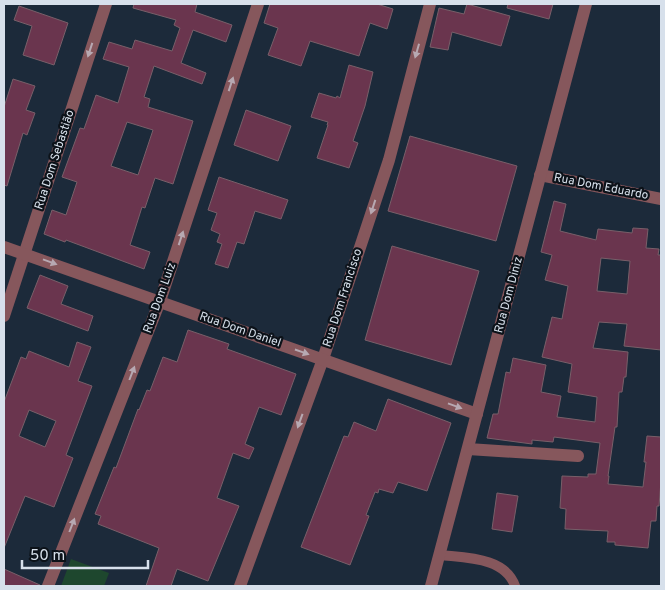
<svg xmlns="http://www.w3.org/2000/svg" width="665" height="590" viewBox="0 0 665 590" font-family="Overpass,sans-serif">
	<rect width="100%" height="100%" fill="#1c2a3a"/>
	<path fill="#1e472e" d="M71,559L109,573L104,586H61Z"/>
	<g fill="#6a354e" stroke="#785f69" fill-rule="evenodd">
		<path d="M134,4H197L195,12L232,25L226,42L193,30L181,63L206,73L202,84L154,66L144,97L150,99L148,107L193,121L173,184L155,178L145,208L142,207L130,245L150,252L144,269L66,240L65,242L44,234L52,210L66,215L77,182L62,177L80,128L84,129L96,95L118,103L129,67L103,59L109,42L132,49L135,40L172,51L180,28L174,25L176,20L133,8ZM127,122L153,130L138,175L111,166Z"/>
		<path d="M270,4H377L393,9L387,29L370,23L359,56L310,41L301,66L268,55L278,28L264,23Z"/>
		<path d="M467,4L510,16L501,46L452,32L448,50L430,47L439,8L464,14Z"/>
		<path d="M508,4H553L549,19L507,8Z"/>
		<path d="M19,6L68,23L54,65L23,55L32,26L14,20Z"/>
		<path d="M349,65L373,72L365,106L353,141L358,143L349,168L317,158L328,125H327L328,122L311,117L319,93L336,98L337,96L340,98Z"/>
		<path d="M13,79L35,86L26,110L35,113L27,135L23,133L7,186L4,185V107Z"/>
		<path d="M246,110L291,126L278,161L234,145Z"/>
		<path d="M410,136L517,166L496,241L388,211Z"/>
		<path d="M219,177L288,200L281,219L255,211L244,244L237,242L228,268L215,264L222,244L217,242L220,234L211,230L217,213L208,210Z"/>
		<path d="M554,201L566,204L560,231L596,240L598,229L632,233L633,228L648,229L646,248L659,249L658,255H661V350L624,346L627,324L599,322L593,348L628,352L626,377H624L622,392H619L617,427H615L608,476H609L608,484L643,487L646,462H644L647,436L661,437V481L659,506H657L656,521H651L648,548L615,545V542H607L608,531L565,529L566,509L560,508L562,476L588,477V474H596L600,443L554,437L553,442L532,440V444L487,438L493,414H498L506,372L510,373L513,358L546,365L541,392L561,396L557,417L595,422L597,397L568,392L572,364L542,357L552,317L562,319L568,286L545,280L552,255L541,252ZM601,258L630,261L627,294L597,291Z"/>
		<path d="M392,246L479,271L451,365L365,340Z"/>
		<path d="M40,275L68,286L61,304L93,316L88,331L27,308Z"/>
		<path d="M188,330L229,344L227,349L296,374L281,415L259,407L245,444L254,448L249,459L233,453L217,498L239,506L208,581L177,569L171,586H146L159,548L98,524L101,516L95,514L114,467L116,468L138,409L139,410L147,390L150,391L163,357L177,362Z"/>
		<path d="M77,342L91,347L78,381L92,386L66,455L73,458L54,507L25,496L4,548V402L21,357L26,359L29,351L69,367ZM29,410L56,421L45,447L19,436Z"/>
		<path d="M388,399L451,423L427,491L398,482L393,493L379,489L378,493L375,492L366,515L369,516L350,565L301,547L344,436L348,437L354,422L376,431Z"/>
		<path d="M497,493L518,496L512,532L492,529Z"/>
		<path d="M4,569L40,585V586H4Z"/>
	</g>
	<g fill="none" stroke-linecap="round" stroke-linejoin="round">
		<path stroke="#86575c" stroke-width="10" d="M440,555C466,558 505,557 515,586"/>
		<g stroke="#86575c" stroke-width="12">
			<path d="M540,175L661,199"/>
			<path d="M4,316L106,4"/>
			<path d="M468,449L578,456"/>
			<path d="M48,586L160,301L258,4"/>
			<path d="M240,586L323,359L389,160L430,4"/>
		</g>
		<g stroke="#86575c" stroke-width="12">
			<path d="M4,247L477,414"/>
			<path d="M431,586L586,4"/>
		</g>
	</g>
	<defs><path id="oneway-solid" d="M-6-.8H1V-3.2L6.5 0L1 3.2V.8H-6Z" transform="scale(1.25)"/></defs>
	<g fill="#b7a9b2">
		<use href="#oneway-solid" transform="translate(90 50) rotate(108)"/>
		<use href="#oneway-solid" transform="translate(417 51) rotate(106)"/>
		<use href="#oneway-solid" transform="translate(231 84) rotate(-72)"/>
		<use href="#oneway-solid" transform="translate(373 207) rotate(108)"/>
		<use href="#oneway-solid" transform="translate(181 238) rotate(-72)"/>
		<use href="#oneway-solid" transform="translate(50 262) rotate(20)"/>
		<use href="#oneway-solid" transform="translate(302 352) rotate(19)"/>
		<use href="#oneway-solid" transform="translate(132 373) rotate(-69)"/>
		<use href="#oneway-solid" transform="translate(455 406) rotate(20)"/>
		<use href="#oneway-solid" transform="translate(300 421) rotate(110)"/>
		<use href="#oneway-solid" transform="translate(72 525) rotate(-69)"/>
	</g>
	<g text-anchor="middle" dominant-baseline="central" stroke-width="4.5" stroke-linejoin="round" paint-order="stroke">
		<g font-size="12" fill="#d7e0eb" stroke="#0c1219">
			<text transform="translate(55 160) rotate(-72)">Rua Dom Sebastião</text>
			<text transform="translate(601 187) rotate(11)">Rua Dom Eduardo</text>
			<text transform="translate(509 295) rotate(-75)">Rua Dom Diniz</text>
			<text transform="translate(160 298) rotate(-70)">Rua Dom Luiz</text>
			<text transform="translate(343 298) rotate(-72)">Rua Dom Francisco</text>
			<text transform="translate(240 330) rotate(19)">Rua Dom Daniel</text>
		</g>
	</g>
	<rect width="665" height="590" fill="none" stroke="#d7e0eb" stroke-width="10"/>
	<path d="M22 560v8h126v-8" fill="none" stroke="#d7e0eb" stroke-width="2.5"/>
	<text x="30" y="560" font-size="15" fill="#d7e0eb" stroke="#0c1219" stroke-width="4" paint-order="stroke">50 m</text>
</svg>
